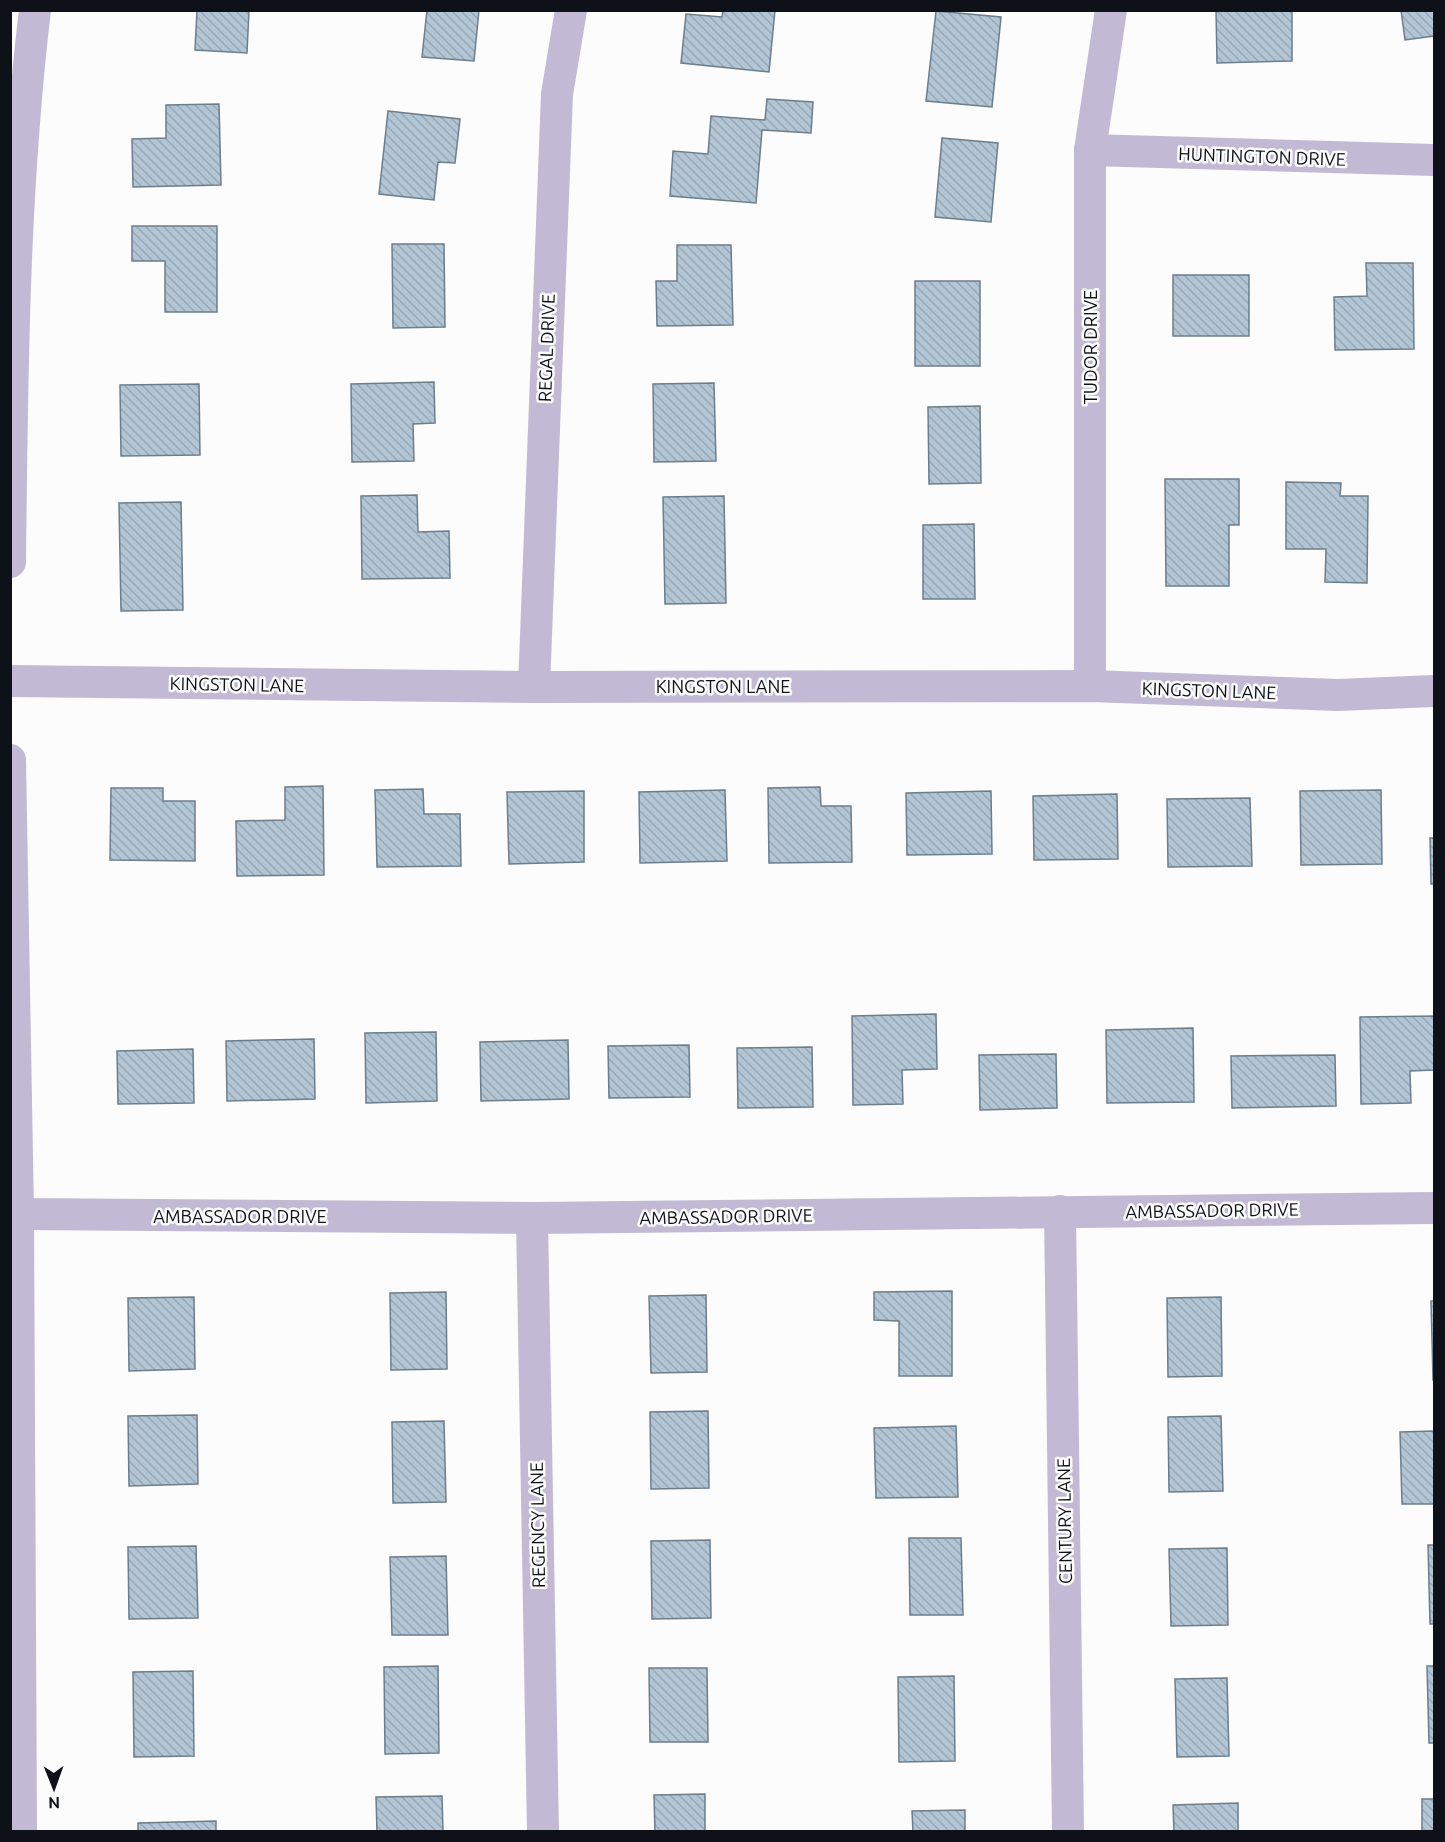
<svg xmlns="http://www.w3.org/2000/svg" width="1445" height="1842" viewBox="0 0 1445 1842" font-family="Ubuntu,sans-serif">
	<defs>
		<pattern id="building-back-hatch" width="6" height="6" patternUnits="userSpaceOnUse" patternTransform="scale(1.5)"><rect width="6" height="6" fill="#b2c5d4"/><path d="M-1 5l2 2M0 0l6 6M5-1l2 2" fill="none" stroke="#98a8b5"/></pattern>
	</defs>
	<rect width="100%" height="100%" fill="#fcfcfc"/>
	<g fill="url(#building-back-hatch)" stroke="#6c7e8c" stroke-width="1.5">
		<path d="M197,10H249L247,53L195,50Z"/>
		<path d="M427,10H479L474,61L422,57Z"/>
		<path d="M723,10H775L769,72L681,63L686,14L722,17Z"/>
		<path d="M1216,10H1292V61L1217,63Z"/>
		<path d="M1401,10H1434V36L1405,40Z"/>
		<path d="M936,11L1001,17L992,107L926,101Z"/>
		<path d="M767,99L813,102L811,133L762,130L756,203L670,196L673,151L708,154L711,116L765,120Z"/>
		<path d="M219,104L221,185L133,187L132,139L166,138V105Z"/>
		<path d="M388,111L460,119L455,163L438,162L434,200L379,194Z"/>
		<path d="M942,138L998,143L991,222L935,217Z"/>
		<path d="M132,226H217V312H165V261H132Z"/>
		<path d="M392,244H444L445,327L393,328Z"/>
		<path d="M677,245H731L733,325L657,326L656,281H677Z"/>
		<path d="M1366,263H1413L1414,349L1335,350L1334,297L1367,296Z"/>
		<rect x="1173" y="275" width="76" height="61"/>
		<rect x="915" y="281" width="65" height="85"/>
		<path d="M434,382L435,423L413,424L414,461L352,462L351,384Z"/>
		<path d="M714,383L716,461L654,462L653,384Z"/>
		<path d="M199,384L200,455L121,456L120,385Z"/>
		<path d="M980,406L981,483L929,484L928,407Z"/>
		<path d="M1165,479H1239V525H1229V586H1166Z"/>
		<path d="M1286,482L1341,483L1340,496H1368L1367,583L1325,582L1326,549H1286Z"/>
		<path d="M417,495L418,532L449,531L450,578L362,579L361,496Z"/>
		<path d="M724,496L726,603L665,604L663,497Z"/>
		<path d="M181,502L183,610L121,611L119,503Z"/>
		<path d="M974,524L975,599H923V525Z"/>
		<path d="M323,786L324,875L237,876L236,821L285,820V787Z"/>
		<path d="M820,787L821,806H851L852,862L769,863L768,788Z"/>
		<path d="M111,788H163V801H195V861L110,860Z"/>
		<path d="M423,789L424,814H460L461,866L377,867L375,790Z"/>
		<path d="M725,790L727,861L640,863L639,792Z"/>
		<path d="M1381,790L1382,864L1301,865L1300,791Z"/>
		<path d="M584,791V862L509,864L507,792Z"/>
		<path d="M991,791L992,854L907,855L906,793Z"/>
		<path d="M1117,794L1118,859L1034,860L1033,796Z"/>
		<path d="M1250,798L1252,866L1168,867L1167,799Z"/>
		<path d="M1430,838H1434V884H1431Z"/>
		<path d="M936,1014L937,1069L902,1070L903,1104L853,1105L852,1016Z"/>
		<path d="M1434,1016V1070L1410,1071L1411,1103L1361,1104L1360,1017Z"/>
		<path d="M1193,1028L1194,1102L1107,1103L1106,1030Z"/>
		<path d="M436,1032L437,1101L366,1103L365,1033Z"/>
		<path d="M314,1039L315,1099L227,1101L226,1041Z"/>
		<path d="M568,1040L569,1099L481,1101L480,1042Z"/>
		<path d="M689,1045L690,1097L609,1098L608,1046Z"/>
		<path d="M812,1047L813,1107L738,1108L737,1048Z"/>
		<path d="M193,1049L194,1103L118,1104L117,1051Z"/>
		<path d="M1056,1054L1057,1108L980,1110L979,1055Z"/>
		<path d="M1335,1055L1336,1106L1232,1108L1231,1056Z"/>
		<path d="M952,1291V1376H899V1321L874,1320V1292Z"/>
		<path d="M446,1292L447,1369L391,1370L390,1293Z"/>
		<path d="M706,1295L707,1372L651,1373L649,1296Z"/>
		<path d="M194,1297L195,1369L129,1371L128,1298Z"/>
		<path d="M1221,1297L1222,1376L1168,1377L1167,1298Z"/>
		<path d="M1431,1301H1434V1380H1433Z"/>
		<path d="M708,1411L709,1488L651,1489L650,1412Z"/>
		<path d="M197,1415L198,1484L129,1486L128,1416Z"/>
		<path d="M1221,1416L1223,1491L1169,1492L1168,1417Z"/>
		<path d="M444,1421L446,1502L393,1503L392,1422Z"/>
		<path d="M956,1426L958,1497L876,1498L874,1428Z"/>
		<path d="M1434,1431V1504H1402L1400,1432Z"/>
		<path d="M909,1538H961L963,1615H910Z"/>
		<path d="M710,1540L711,1618L652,1619L651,1541Z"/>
		<path d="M1428,1545H1434V1624H1430Z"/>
		<path d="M196,1546L198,1618L129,1619L128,1547Z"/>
		<path d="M1227,1548L1228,1625L1171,1626L1169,1549Z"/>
		<path d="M446,1556L448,1635H392L390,1557Z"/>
		<path d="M438,1666L439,1753L385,1754L384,1667Z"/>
		<path d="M1427,1666H1434V1743H1429Z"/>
		<path d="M649,1668H707L708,1742H650Z"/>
		<path d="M193,1671L194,1756L134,1757L133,1672Z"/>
		<path d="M954,1676L955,1761L899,1762L898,1677Z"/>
		<path d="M1227,1678L1229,1756L1177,1757L1175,1679Z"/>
		<path d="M705,1794V1832H655L654,1795Z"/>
		<path d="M442,1796L443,1832H377L376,1797Z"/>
		<rect x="1422" y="1799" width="12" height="33"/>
		<path d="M1238,1803V1832H1174L1173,1805Z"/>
		<path d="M965,1810V1832H913L912,1811Z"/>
		<path d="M216,1821V1832H138V1823Z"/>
	</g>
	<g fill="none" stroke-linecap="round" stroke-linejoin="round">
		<g stroke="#c2bad5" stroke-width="32">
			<path d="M1090,150L1434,160"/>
			<path d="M10,562C12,379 13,193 35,10"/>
			<path d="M10,681L534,687L1090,686L1338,695L1434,691"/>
			<path d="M1090,686V150L1111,10"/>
			<path d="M534,687L557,94L571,10"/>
			<path d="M10,760L18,1214L21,1832"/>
			<path d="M1060,1211L1068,1832"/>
			<path d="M18,1214L532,1218L1434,1208"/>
			<path d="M532,1218L543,1832"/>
		</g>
	</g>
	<g text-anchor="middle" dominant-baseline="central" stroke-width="5" stroke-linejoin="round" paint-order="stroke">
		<g font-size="18" fill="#0e1118" stroke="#fcfcfc">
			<text transform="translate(1262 156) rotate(2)">HUNTINGTON DRIVE</text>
			<text transform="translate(1090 347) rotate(-90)">TUDOR DRIVE</text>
			<text transform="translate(546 348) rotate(-88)">REGAL DRIVE</text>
			<text transform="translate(237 684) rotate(1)">KINGSTON LANE</text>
			<text x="723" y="686">KINGSTON LANE</text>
			<text transform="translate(1209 690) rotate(2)">KINGSTON LANE</text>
			<text transform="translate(1212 1210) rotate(-1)">AMBASSADOR DRIVE</text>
			<text x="240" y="1216">AMBASSADOR DRIVE</text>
			<text transform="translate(726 1216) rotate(-1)">AMBASSADOR DRIVE</text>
			<text transform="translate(1064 1521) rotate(-91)">CENTURY LANE</text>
			<text transform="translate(537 1525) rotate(-91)">REGENCY LANE</text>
		</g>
	</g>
	<rect width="1445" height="1842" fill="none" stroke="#0e1118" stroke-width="24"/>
	<g transform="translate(54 1788) rotate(179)" stroke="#fcfcfc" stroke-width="4.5" paint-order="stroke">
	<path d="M0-4.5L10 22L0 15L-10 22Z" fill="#0e1118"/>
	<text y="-9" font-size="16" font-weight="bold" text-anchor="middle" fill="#0e1118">N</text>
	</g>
</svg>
